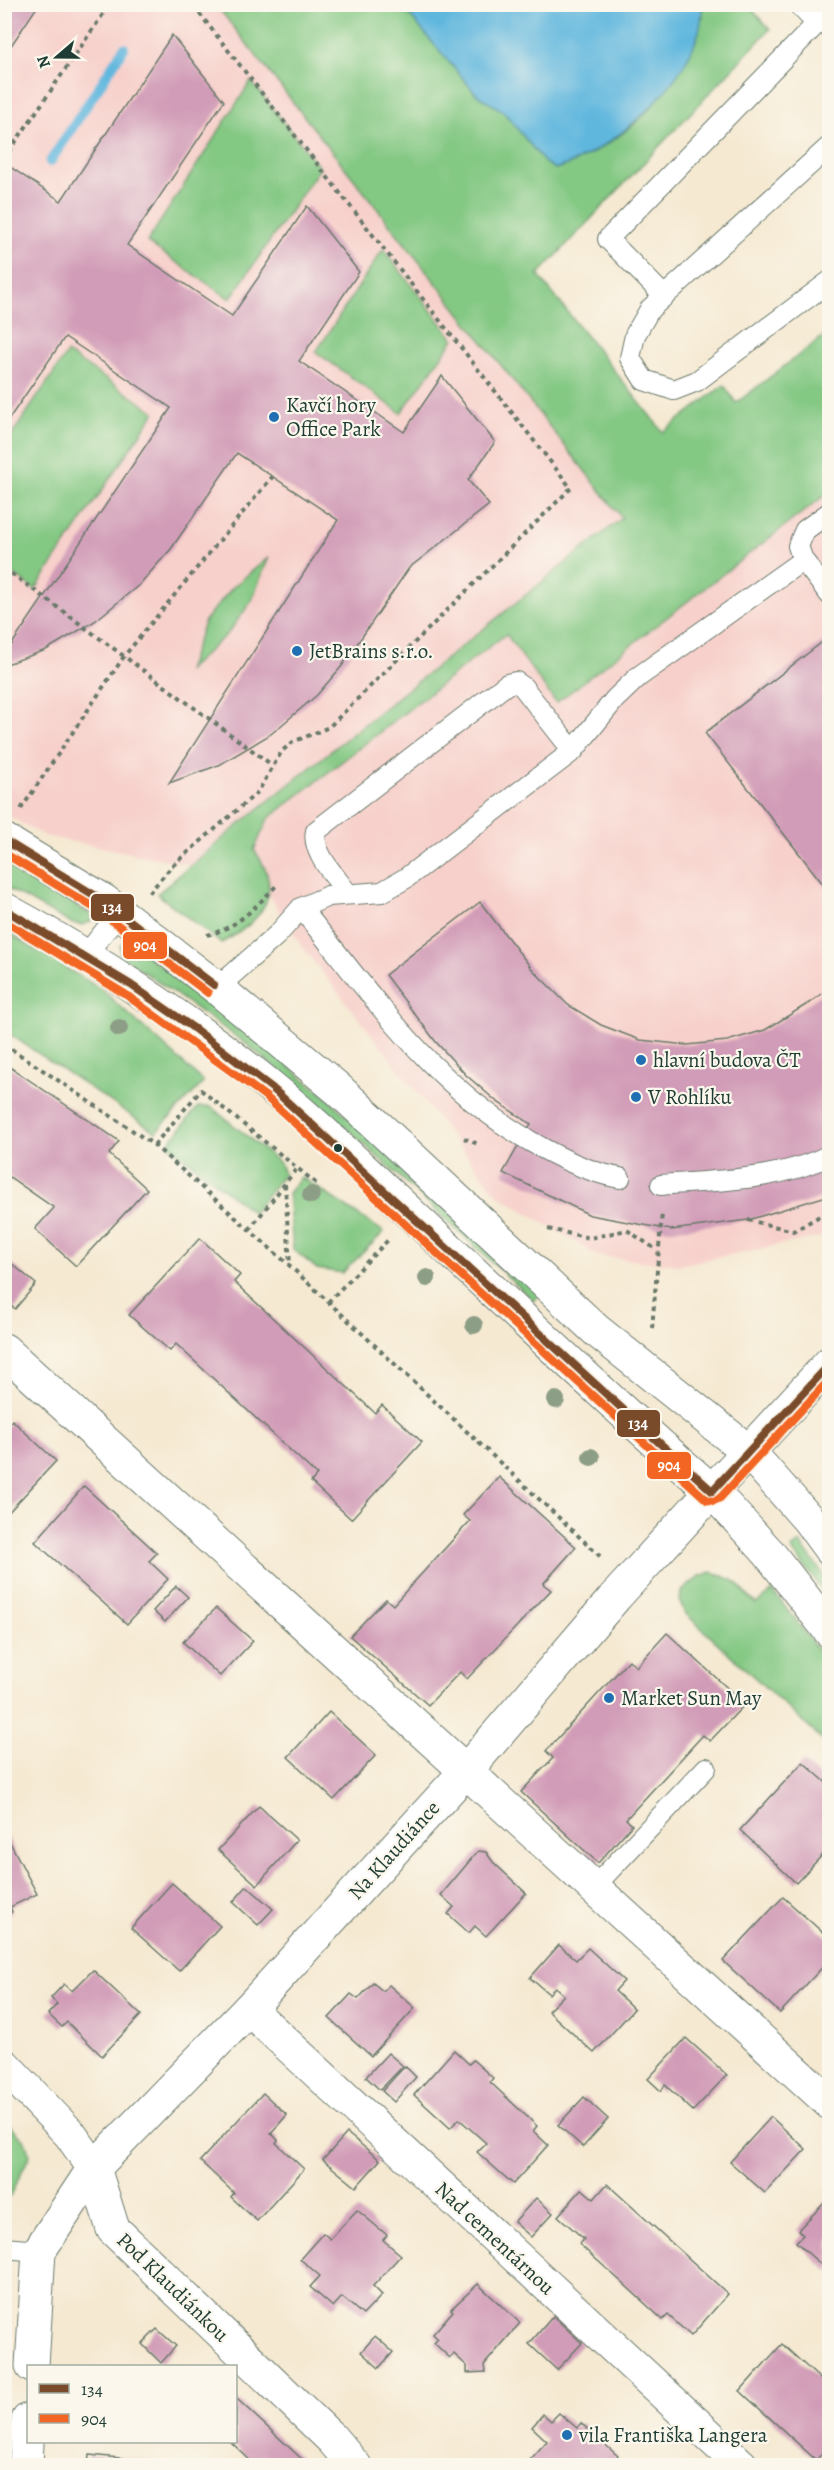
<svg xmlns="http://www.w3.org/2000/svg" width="834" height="2470" viewBox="0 0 834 2470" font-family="Alegreya,serif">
	<rect width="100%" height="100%" fill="#fbf7ec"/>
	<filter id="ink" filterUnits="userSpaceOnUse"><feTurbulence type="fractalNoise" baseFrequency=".0167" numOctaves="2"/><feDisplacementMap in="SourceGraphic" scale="12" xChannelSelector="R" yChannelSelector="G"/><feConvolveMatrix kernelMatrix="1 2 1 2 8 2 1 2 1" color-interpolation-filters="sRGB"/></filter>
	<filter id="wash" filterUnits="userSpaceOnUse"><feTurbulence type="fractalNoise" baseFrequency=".008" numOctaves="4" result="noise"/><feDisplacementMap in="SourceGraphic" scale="24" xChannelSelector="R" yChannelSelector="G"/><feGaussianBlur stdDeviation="1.35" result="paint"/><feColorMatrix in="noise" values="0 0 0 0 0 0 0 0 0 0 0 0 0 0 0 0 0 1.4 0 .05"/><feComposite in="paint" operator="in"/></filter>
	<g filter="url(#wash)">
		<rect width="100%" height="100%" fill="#f5e9d2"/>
		<path fill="#f7d0cb" d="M5,5H216L623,518L507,633L556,702L829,492V1231L820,1237L678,1265L598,1256L498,1195L300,944L235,843L201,867L44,836L5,814Z"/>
		<g fill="#83c883" stroke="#51825c" stroke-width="1.5">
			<path d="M216,5H401L477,95L503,111L545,163L555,169C585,161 632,131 652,106C670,83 688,44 703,17L702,5H748L770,29L538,275L663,432L724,385L736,403L829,332V492L556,703L506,634L268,819L254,850C286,892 262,922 221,943L157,894L242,822L622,518Z"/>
			<path d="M251,81L320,168L230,299L147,242Z"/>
			<path d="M383,249L454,339L401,413L316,352Z"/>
			<path d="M67,353L155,412L35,590L5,568V445Z"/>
			<path d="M269,557L251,602L229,632L187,671L205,620L233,587Z"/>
			<path d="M5,860L91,915V922L81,925L70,923L5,887Z"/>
			<path d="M5,931L101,989L204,1082L156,1132L5,1031Z"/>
			<path d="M126,942L198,991L325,1096L541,1293L534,1301L330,1113L245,1043L120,955V945Z"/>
			<path d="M198,1107H211L280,1163L284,1174L253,1213L168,1144Z"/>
			<path d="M301,1177L384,1232L342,1273L317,1269L293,1249L288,1193Z"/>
			<path d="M800,1543L829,1582V1599L791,1549Z"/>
			<path d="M712,1572L733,1580L756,1604L773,1591L829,1664V1746L685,1613L680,1602L681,1592L700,1576Z"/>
			<path d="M5,2121L24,2140L30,2155L5,2206Z"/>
		</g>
		<path fill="#61b7de" stroke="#407a89" stroke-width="1.5" d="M702,4C707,70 613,153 555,169L545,163L503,111L477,95L401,5Z"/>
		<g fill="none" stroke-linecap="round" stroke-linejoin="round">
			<path stroke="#61b7de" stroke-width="10" d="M50,162L124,48"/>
		</g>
		<g id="blocks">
			<g fill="#d19cb7">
				<path d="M4,4H39L4,56Z"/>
				<path d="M172,35L224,101L127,245L232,316L307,206L359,272L299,361L404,432L442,376L495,442L468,480L489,505L409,568L342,666L317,695L271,734L219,765L169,783L338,520L237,453L171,549L139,585L95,621L46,650L4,665V656L171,408L65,337L4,426V163L61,201Z"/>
				<path d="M830,636V893L705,733Z"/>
				<path d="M480,902L532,969L568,1005L601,1025L640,1040L687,1045L727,1041L765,1030L809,1003L830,988V1195L748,1220L671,1230L590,1215L503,1173L531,1124L496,1101L466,1075L436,1042L385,975Z"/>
				<path d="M4,1063L119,1141L109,1154L147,1189L76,1266L35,1229L54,1208L4,1173Z"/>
				<path d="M200,1238L240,1275L234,1282L375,1413L382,1405L422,1442L351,1519L311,1482L317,1475L176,1344L170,1351L129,1315Z"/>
				<path d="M4,1257L36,1284L15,1309L4,1300Z"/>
				<path d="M12,1420L56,1461L4,1517V1429Z"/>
				<path d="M499,1477L576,1547L543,1584L551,1590L467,1679L460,1672L428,1705L350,1636L386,1599L393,1605L470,1521L463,1515Z"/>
				<path d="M84,1486L157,1553L149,1561L168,1579L127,1624L35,1542Z"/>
				<path d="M176,1586L188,1597L165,1622L153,1611Z"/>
				<path d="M216,1608L253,1641L220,1676L183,1642Z"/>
				<path d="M667,1633L745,1704L710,1741L703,1735L626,1819L632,1825L598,1863L521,1792L553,1758L546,1751L629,1660L636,1667Z"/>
				<path d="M329,1712L376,1755L334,1800L288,1757Z"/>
				<path d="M803,1762L830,1786V1847L796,1883L740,1830Z"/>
				<path d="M259,1806L297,1840L257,1885L218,1850Z"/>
				<path d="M4,1831L37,1894L10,1907L12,1912L4,1916Z"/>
				<path d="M478,1851L486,1852L493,1862L526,1893L486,1936L475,1926L469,1933L448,1914L454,1907L441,1895Z"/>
				<path d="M172,1883L220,1926L179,1971L131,1928Z"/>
				<path d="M247,1886L273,1909L258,1925L233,1902Z"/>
				<path d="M783,1897L830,1939V1959L780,2013L723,1961Z"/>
				<path d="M559,1945L576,1960L588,1948L624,1981L615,1991L634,2009L594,2053L548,2011L564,1995L555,1987L549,1994L530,1978Z"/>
				<path d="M93,1970L141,2015L102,2056L67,2022L62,2027L48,2014L57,2004L51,1998L64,1984L72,1991Z"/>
				<path d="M373,1983L383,1991L389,1985L415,2008L371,2056L329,2018L351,1994L358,1999Z"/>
				<path d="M686,2038L727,2075L693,2111L665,2085L661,2091L648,2079Z"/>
				<path d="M454,2050L469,2064L473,2060L493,2078L490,2082L537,2126L533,2131L548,2145L513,2184L477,2152L486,2143L459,2119L450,2128L414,2095Z"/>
				<path d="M388,2053L403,2066L380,2090L366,2077Z"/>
				<path d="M405,2066L416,2077L394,2102L382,2091Z"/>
				<path d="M263,2093L287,2115L271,2133L278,2140L276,2143L304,2169L257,2221L231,2197L234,2193L200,2161Z"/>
				<path d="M584,2097L608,2119L583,2147L558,2125Z"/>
				<path d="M771,2117L806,2149L765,2193L730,2162Z"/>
				<path d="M347,2133L380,2160L356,2187L323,2160Z"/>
				<path d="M607,2184L728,2294L691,2336L668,2315L663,2320L626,2286L579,2244L584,2239L558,2216L582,2189L594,2199Z"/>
				<path d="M830,2197V2273L796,2242L803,2235L798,2230Z"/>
				<path d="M536,2198L553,2213L531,2237L514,2222Z"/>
				<path d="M357,2210L387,2235L383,2240L401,2255L373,2286L382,2295L363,2315L342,2297L333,2307L310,2287L320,2276L300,2259L323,2233L330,2239Z"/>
				<path d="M478,2284L520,2323L484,2365L485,2372L467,2373V2366L454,2354L450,2358L434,2343L438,2339L433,2334L453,2311L451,2309Z"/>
				<path d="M553,2316L582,2343L557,2370L529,2344Z"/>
				<path d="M157,2329L176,2346L161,2363L142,2344Z"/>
				<path d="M375,2336L393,2352L379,2368L361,2352Z"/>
				<path d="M782,2344L830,2388V2446L816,2460L740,2391Z"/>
				<path d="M236,2398L304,2461L303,2466H256L231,2442H236Z"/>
				<path d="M559,2413L577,2428L581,2423L618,2456L610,2466H535L529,2461L547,2441L532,2427L543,2414L551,2421Z"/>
				<path d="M89,2455L150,2461V2466H88Z"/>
			</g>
		</g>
	</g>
	<g filter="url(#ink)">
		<use href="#blocks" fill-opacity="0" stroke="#6a796b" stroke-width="1.5"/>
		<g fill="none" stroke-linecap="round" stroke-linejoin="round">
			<g stroke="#6a796b" stroke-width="22">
				<g id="lane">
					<path d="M798,4L817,24"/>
					<path d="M830,146L650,309L635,335L630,358L644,380L674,390L697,381L830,281"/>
					<path d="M664,296L608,239L830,10"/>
					<path d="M803,560L798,546L805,530L830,512"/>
					<path d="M348,894C336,877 311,852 316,831L507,684L516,682L523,687L573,751"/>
					<path d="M301,908C376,1000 437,1092 544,1149C568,1162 592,1173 620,1178"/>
					<path d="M85,956L119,913"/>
					<path d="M217,988L277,935L301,908L328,896L382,892L406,878L573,751L615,699L638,677L803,560L830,595"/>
					<path d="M661,1185C718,1180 778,1181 830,1155"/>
					<path d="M594,1887L706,1768"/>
					<path d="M4,2248L39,2251"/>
				</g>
			</g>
			<g stroke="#6a796b" stroke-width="35">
				<g id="street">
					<path d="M4,1350L830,2103"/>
					<path d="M749,1452L808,1519L830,1549"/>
					<path d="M249,2009L742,2466"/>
					<path d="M4,2065L70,2134L94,2168L113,2229L332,2439L355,2466"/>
					<path d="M32,2366L39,2251L94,2168L249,2009L465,1772L616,1596L712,1491L768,1552L830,1631"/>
					<path d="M26,2466L28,2420"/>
				</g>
			</g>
			<g stroke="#6a796b" stroke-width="35">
				<g id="secondary">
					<path d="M4,840L104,901L217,988L338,1089L597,1331L749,1452"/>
					<path d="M4,909C90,956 174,1011 251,1071C308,1115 360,1167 413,1216C512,1308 609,1402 712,1491L830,1363"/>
				</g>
			</g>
			<g stroke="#6a796b" stroke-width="4" stroke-dasharray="4.5 4.5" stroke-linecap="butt">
				<path d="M4,159L110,4"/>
				<path d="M4,568L272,765"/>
				<path d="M21,809L125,655L273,476"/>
				<path d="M149,893L172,866L258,792L282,751L293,742L329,727L571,488L192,4"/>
				<path d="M207,935C238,928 256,906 278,884"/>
				<path d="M4,1044L154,1145L290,1266L603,1559"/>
				<path d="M464,1138L480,1145"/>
				<path d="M154,1145L201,1090L317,1184"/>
				<path d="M285,1184L290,1266"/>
				<path d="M748,1220L794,1231L830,1210"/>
				<path d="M548,1229L590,1238L627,1230L657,1250"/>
				<path d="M249,1230L297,1168"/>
				<path d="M328,1302L388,1240"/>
				<path d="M652,1328L662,1213"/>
			</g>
			<use href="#lane" stroke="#fff" stroke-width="20"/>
			<use href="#street" stroke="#fff" stroke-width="33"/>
			<use href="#secondary" stroke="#fff" stroke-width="33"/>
			<g stroke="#fbf7ec" stroke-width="12">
				<g id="bus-1">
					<path d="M4,840L104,901L214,985"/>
					<path d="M4,909L131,985L192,1027L272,1088L712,1491L830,1364"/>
				</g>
			</g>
			<g stroke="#fbf7ec" stroke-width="12">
				<g id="bus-2">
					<path d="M4,853L98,910L208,993"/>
					<path d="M4,921L125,994L265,1096L707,1500L714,1501L720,1498L830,1379"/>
				</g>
			</g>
			<use href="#bus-1" stroke="#7a4b2a" stroke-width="8"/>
			<use href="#bus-2" stroke="#f26522" stroke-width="8"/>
		</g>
		<g fill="#8d9e86">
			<circle cx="119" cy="1028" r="9"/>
			<circle cx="311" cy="1195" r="9"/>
			<circle cx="427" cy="1278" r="9"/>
			<circle cx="474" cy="1325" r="9"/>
			<circle cx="556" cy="1400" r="9"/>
			<circle cx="591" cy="1457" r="9"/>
		</g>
	</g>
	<g fill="#1f6fb2" stroke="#fbf7ec" stroke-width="2">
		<circle cx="274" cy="417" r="6"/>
		<circle cx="297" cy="651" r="6"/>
		<circle cx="641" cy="1060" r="6"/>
		<circle cx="636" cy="1097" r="6"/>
		<circle cx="609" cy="1698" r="6"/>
		<circle cx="567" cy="2435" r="6"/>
	</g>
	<circle fill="#1f3d34" stroke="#fbf7ec" stroke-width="2" cx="338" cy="1148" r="5"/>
	<g text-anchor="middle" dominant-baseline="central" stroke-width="4.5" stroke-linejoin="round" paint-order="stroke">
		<g font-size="21" fill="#1f3d34" stroke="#fbf7ec" text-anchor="start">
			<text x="286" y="405">Kavčí hory<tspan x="286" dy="24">Office Park</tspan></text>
			<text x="309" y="651">JetBrains s.r.o.</text>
			<text x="653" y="1060">hlavní budova ČT</text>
			<text x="648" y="1097">V Rohlíku</text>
			<text x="621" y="1698">Market Sun May</text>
			<text x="579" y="2435">vila Františka Langera</text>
		</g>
		<g font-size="21" fill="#1f3d34" stroke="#fbf7ec">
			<text transform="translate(394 1850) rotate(-48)">Na Klaudiánce</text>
			<text transform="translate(495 2238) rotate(43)">Nad cementárnou</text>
			<text transform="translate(173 2287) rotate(44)">Pod Klaudiánkou</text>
		</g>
	</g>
	<g stroke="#fbf7ec" stroke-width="2">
		<rect x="90" y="893" width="45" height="29" rx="6" fill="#7a4b2a"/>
		<rect x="122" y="931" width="46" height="29" rx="6" fill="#f26522"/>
		<rect x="616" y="1409" width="45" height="29" rx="6" fill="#7a4b2a"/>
		<rect x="646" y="1451" width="46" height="29" rx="6" fill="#f26522"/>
	</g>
	<g font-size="16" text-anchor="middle" font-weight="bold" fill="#fff">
		<text x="112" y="913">134</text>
		<text x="145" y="951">904</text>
		<text x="638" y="1429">134</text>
		<text x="669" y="1471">904</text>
	</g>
	<rect width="834" height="2470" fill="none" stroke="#fbf7ec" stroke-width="24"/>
	<rect x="27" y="2365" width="210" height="78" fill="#fbf7ec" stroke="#a3ada2" stroke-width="1.5"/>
	<rect x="39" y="2384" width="30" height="9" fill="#7a4b2a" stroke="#a3ada2" stroke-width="1.5"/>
	<text x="81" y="2395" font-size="18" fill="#1f3d34">134</text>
	<rect x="39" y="2414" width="30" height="9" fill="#f26522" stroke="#a3ada2" stroke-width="1.5"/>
	<text x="81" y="2425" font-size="18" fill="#1f3d34">904</text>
	<g transform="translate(57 57) rotate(250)" stroke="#fbf7ec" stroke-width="4.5" paint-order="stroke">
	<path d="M0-4.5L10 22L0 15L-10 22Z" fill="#1f3d34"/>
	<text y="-9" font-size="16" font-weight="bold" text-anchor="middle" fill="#1f3d34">N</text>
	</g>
</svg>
